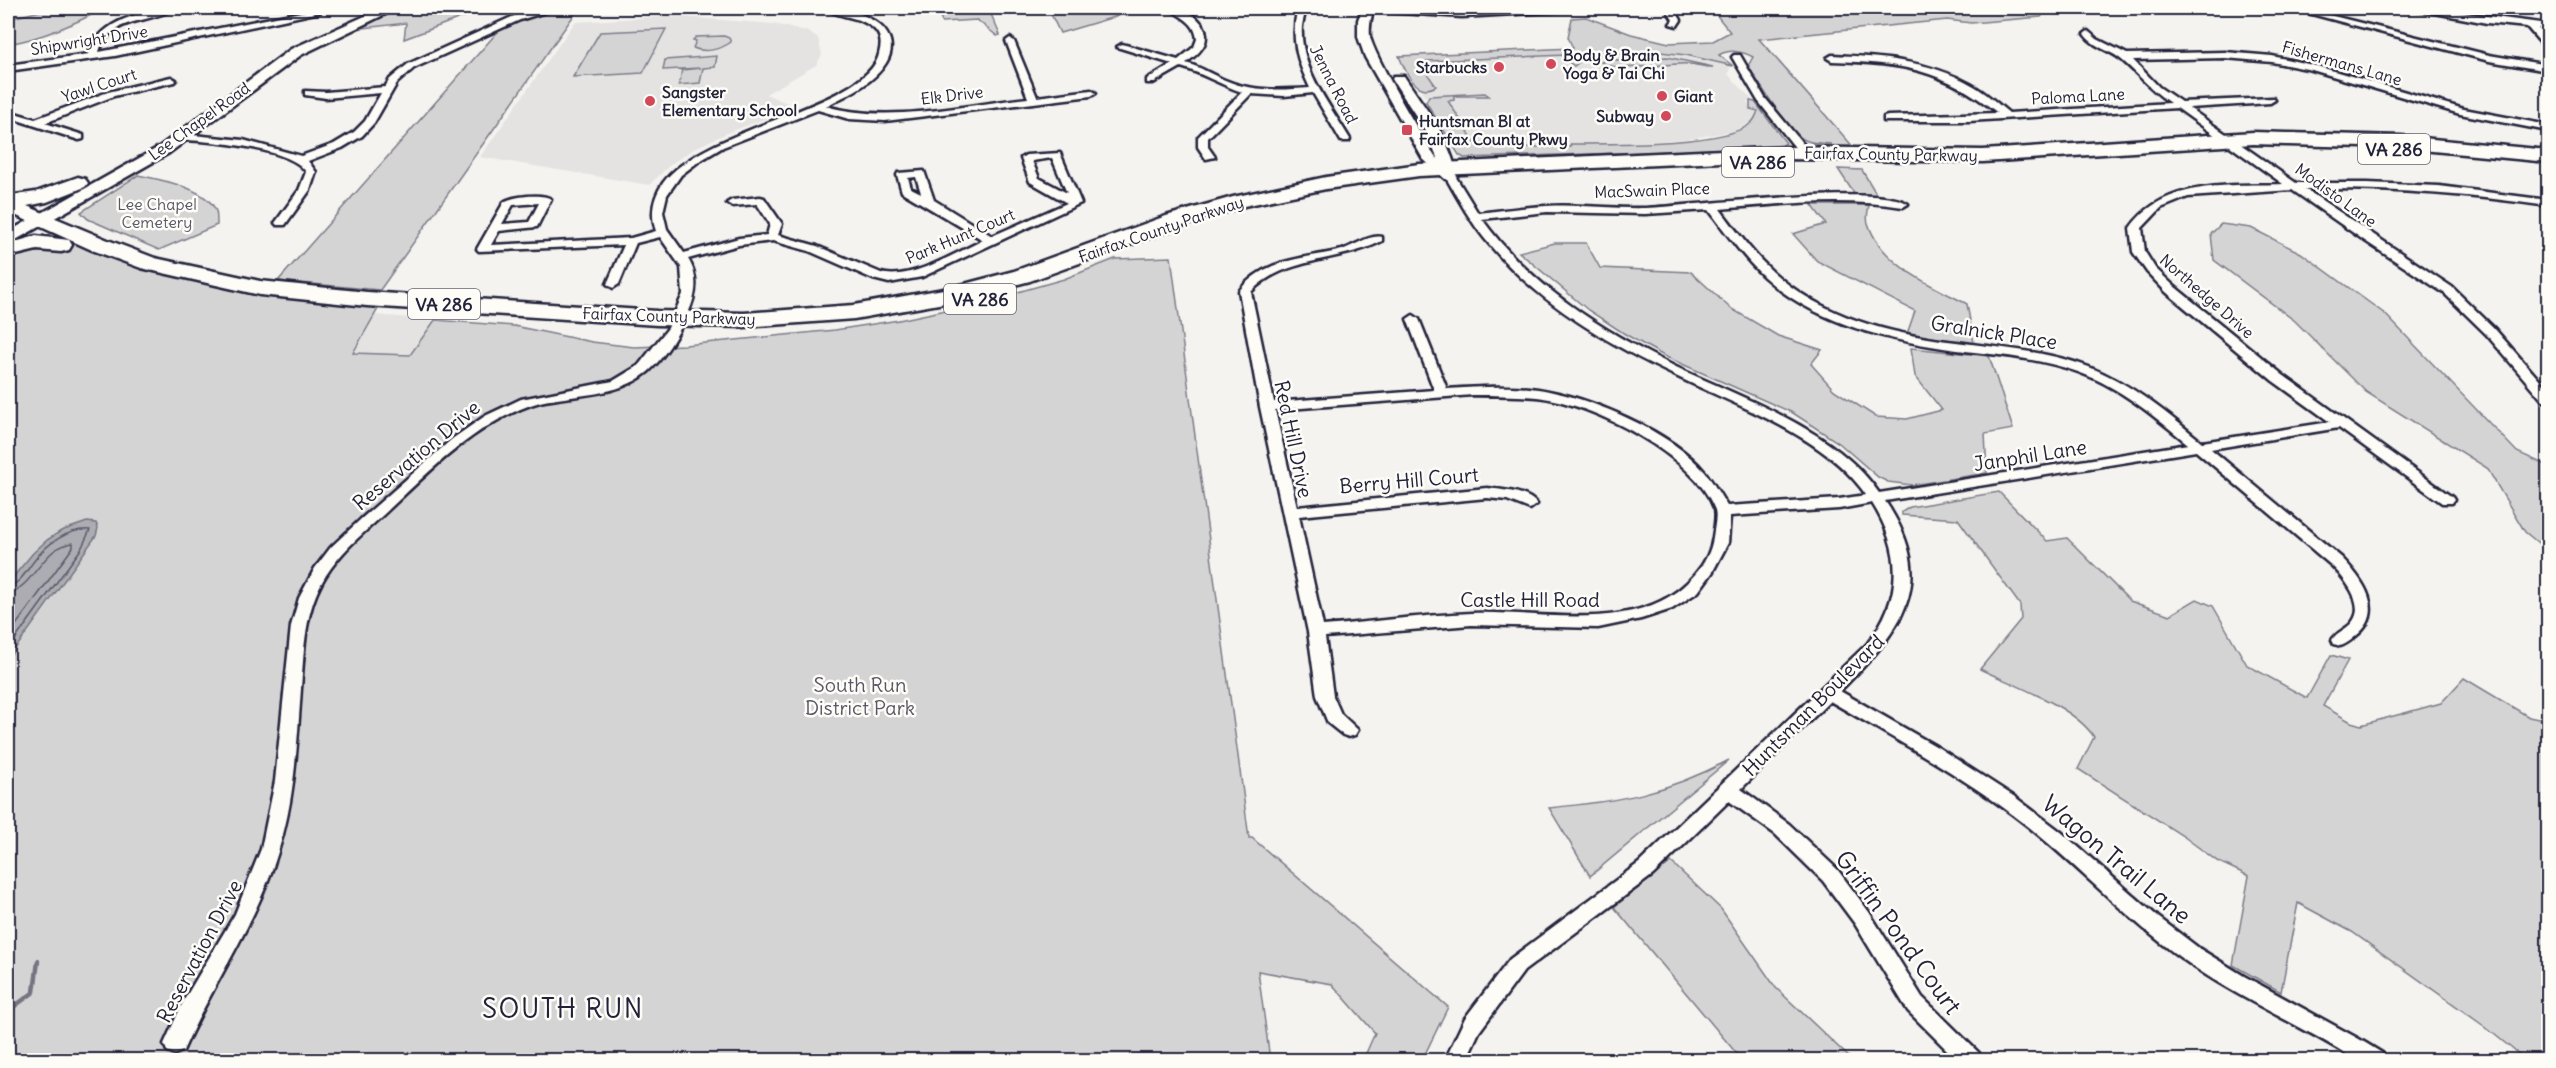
<svg xmlns="http://www.w3.org/2000/svg" width="2556" height="1068" viewBox="0 0 2556 1068" font-family="Delius,sans-serif">
	<rect width="100%" height="100%" fill="#f4f3ef"/>
	<filter id="ink" filterUnits="userSpaceOnUse"><feTurbulence type="fractalNoise" baseFrequency=".0167" numOctaves="2"/><feDisplacementMap in="SourceGraphic" scale="12" xChannelSelector="R" yChannelSelector="G"/><feConvolveMatrix kernelMatrix="1 2 1 2 8 2 1 2 1" color-interpolation-filters="sRGB"/></filter>
	<g filter="url(#ink)">
		<g fill="#e4e3e2">
			<path d="M670,16L773,24L806,31L818,38L822,55L816,65L766,94L796,107L727,133L697,147L671,164L649,185L480,157L575,22Z"/>
			<path d="M1651,52L1686,55L1731,65L1728,74L1752,100L1747,101L1750,109L1757,110L1753,121L1734,131L1687,139L1591,146L1571,144V147H1483L1476,145L1448,100L1424,96L1421,90L1433,88L1425,70L1421,65L1427,61Z"/>
			<path d="M375,315L435,320L410,355L352,353Z"/>
		</g>
		<g fill="#d5d4d5" stroke="#7c7b88" stroke-width="1.5">
			<path d="M52,8H105C74,24 43,38 8,44V19Z"/>
			<path d="M398,8H579L380,290L278,281L516,11L487,8L404,39L406,23L346,30Z"/>
			<path d="M922,8H999L990,12L1000,35L997,36L977,20L942,22L940,16Z"/>
			<path d="M1048,8H1098L1118,16L1060,33Z"/>
			<path d="M1711,8H2048L2041,17L1971,23L1947,20L1759,39L1855,149H1827L1809,144H1831C1822,143 1811,144 1803,139C1788,130 1758,82 1748,66L1753,57C1742,51 1729,49 1719,55L1733,66L1686,55L1660,52L1572,56L1582,60L1574,66L1567,61L1569,60L1566,55L1427,61L1421,65L1436,86C1417,98 1405,71 1399,56L1573,48L1568,37L1572,18L1586,17L1631,34L1669,43L1713,41L1730,32Z"/>
			<path d="M666,29L643,73L573,77L600,32Z"/>
			<path d="M724,36L729,38L731,42C720,50 705,53 693,48L696,41L693,40L696,37Z"/>
			<path d="M717,56L715,67L703,68L700,83L679,85L682,70L701,68L663,70L665,60Z"/>
			<path d="M1667,57L1713,67C1705,68 1697,64 1689,64C1666,62 1617,75 1599,61Z"/>
			<path d="M1485,93L1489,96H1454V100L1448,101L1476,144H1482L1483,147H1570L1571,144C1606,144 1727,146 1751,123C1755,120 1756,115 1758,111L1750,109V101L1755,102L1786,143L1778,148L1464,158L1459,155L1426,102L1429,96Z"/>
			<path d="M1838,169L1862,170L1877,195H1855Z"/>
			<path d="M138,175C160,180 206,187 216,211C217,215 217,221 217,225L159,250L88,219L81,212Z"/>
			<path d="M1812,205H1869C1868,210 1866,218 1868,223C1881,265 1931,285 1967,304L1974,343L1907,334L1915,311L1817,261L1793,234L1826,224Z"/>
			<path d="M62,224L162,263L258,292L379,307L353,353L410,355L435,320L514,326L592,342L634,347L685,345L835,330L899,320L979,303L1064,279L1115,259L1171,257L1249,838H1252L1448,1007L1422,1060H1363L1375,1033L1332,984L1258,971L1270,1060H8V260L32,250Z"/>
			<path d="M2221,224L2251,228L2301,253L2385,314L2517,452L2548,466V551L2525,532L2487,468L2366,392L2295,321L2214,260L2211,234Z"/>
			<path d="M1555,243H1586L1600,268L1691,272L1730,308L1778,336L1822,350L1811,364L1834,390L1876,417L1907,419L1942,410L1915,376L1911,348L1989,356L2013,429L1985,434L1987,473L1912,485L1888,482L1878,477L1839,443L1793,413L1664,356L1625,334L1588,310L1519,252Z"/>
			<path d="M1999,492L2047,541L2067,538L2130,601L2170,615L2197,599L2213,606L2247,665L2307,698L2331,655L2348,660L2323,706L2351,722L2361,725L2441,703L2464,678L2529,717L2548,721V1060H2526L2484,1026L2352,932L2298,903L2281,992L2233,965L2249,876L2217,861L2183,836L2078,769L2094,737C2074,706 2013,685 1980,669L2021,619L2020,605L1958,519L1902,515V512L1910,507Z"/>
			<path d="M1729,760L1590,876L1549,808C1619,801 1665,794 1729,760Z"/>
			<path d="M1671,862L1721,909L1776,988L1852,1060H1742L1614,907Z"/>
		</g>
		<path fill="#acacb2" stroke="#757582" stroke-width="1.5" d="M87,522L96,523L98,528L96,536L8,659V583L33,553L47,540L61,531Z"/>
		<g fill="none" stroke-linecap="round" stroke-linejoin="round">
			<g stroke="#59596b" stroke-width="1.5">
				<path d="M8,587C21,583 26,571 34,561C46,544 69,528 90,530L81,549L8,649"/>
				<path d="M8,594C36,585 42,546 73,543V547L8,636"/>
			</g>
			<path stroke="#757582" stroke-width="4.5" d="M8,1011L34,992L38,961"/>
			<g stroke="#22223b" stroke-width="5">
				<g id="street">
					<path d="M163,8H175C149,25 111,15 99,52L316,9L320,12L115,56L8,71V65L89,54C100,22 133,15 163,8Z"/>
					<path d="M546,8H558L520,20L414,68L397,83L374,123L362,136L342,148L308,161L316,172L310,190L285,225H277L275,223L299,190L306,172C292,148 210,141 183,140L178,137L183,134L243,140L301,156L334,144L354,132L365,121L381,93L326,98L305,95V91L326,92L385,87L390,79L408,64L514,16Z"/>
					<path d="M824,8C851,5 908,26 886,63C873,84 847,95 826,106C888,124 965,105 1028,98L1006,41L1010,38L1014,41L1037,97L1091,90L1096,93L1091,96L885,121L849,119L818,110L723,147L698,162L681,175L667,195L663,212L667,229L684,253L739,238L767,235L770,224L757,204L732,206L727,203L732,200L760,197L764,198L782,224L778,235L817,246L881,273C910,281 956,253 983,240L902,192L897,175L898,173L924,171L934,200L992,236L1067,203L1030,182L1021,158L1026,155L1060,153L1081,203L922,277L889,283L873,279L809,251L773,241L739,245L688,259C700,278 696,298 686,317C677,336 664,358 648,372C618,397 576,394 540,402C525,406 511,413 498,420C451,446 411,490 371,526C352,543 333,561 321,584C304,616 304,654 301,689C297,744 295,799 278,852C256,924 213,983 183,1051L175,1054L167,1051L164,1044L184,1000L235,914L261,849L275,781L291,626L299,598L315,568L331,547L361,519L452,439L485,416L521,399L613,381L638,366L668,328L683,294L681,267L660,237L636,243L619,284L613,288L607,284L624,245L479,251L477,249L504,202C512,196 543,193 551,199L537,227L499,231L491,245L631,238L656,231C650,214 653,198 663,183C703,127 867,107 879,54C881,46 882,40 877,32C863,15 840,19 824,8ZM1052,158L1067,193L1039,178L1032,161ZM916,177L921,193L911,188L908,178ZM539,203L529,222L502,224L513,205Z"/>
					<path d="M1169,8C1183,6 1207,20 1206,37C1206,48 1194,57 1186,63C1201,67 1212,75 1225,80C1252,92 1282,90 1310,88C1297,61 1290,37 1298,8H1306C1305,13 1303,20 1302,26C1299,68 1330,105 1350,139L1349,141H1341L1313,93L1284,96L1251,94L1208,138V147L1215,157L1206,159L1198,147V137L1242,92C1221,85 1202,73 1181,67L1153,83H1147V79L1172,64L1117,47L1122,44L1178,60L1194,47L1197,39C1195,21 1181,18 1169,8Z"/>
					<path d="M1366,8L1462,11L1571,8L1567,11L1462,17L1370,11Z"/>
					<path d="M1666,8H1674L1681,20L1677,26L1670,24L1673,20Z"/>
					<path d="M2289,8H2301L2489,55L2548,65V71L2489,61Z"/>
					<path d="M2409,8H2426L2548,24V30L2538,28L2548,41V49L2545,48L2527,27L2487,23Z"/>
					<path d="M2088,31L2097,39L2127,54L2225,52L2272,56L2317,66L2464,109L2548,125V131L2460,114L2312,70L2272,62L2225,58L2133,60L2159,87L2181,102L2273,98L2275,100L2270,103L2189,108L2296,183H2367L2439,186L2548,200V206C2467,194 2387,188 2305,189L2452,287L2494,328L2548,390V402L2543,401L2486,334L2444,293L2365,241L2292,190L2188,197L2161,208L2142,228L2145,252L2155,268L2174,286L2283,375L2452,497L2454,500L2452,503H2442L2339,428L2211,449L2342,558C2363,580 2387,612 2356,636C2351,640 2347,644 2340,646L2334,644L2332,640C2337,631 2348,629 2353,621C2366,603 2343,577 2332,566L2196,451L1885,501C1941,584 1900,631 1840,691L1939,748L2015,797L2060,831L2158,917L2200,949L2244,976L2359,1039L2382,1053L2384,1060H2356C2300,1024 2238,999 2184,960C2128,920 2082,870 2029,827C1967,778 1898,741 1830,701L1741,789L1789,824L1837,869L1869,912L1922,997L1979,1053L1981,1060H1957L1908,1011L1855,924L1823,881L1775,834L1729,801L1653,875L1524,971L1479,1032L1466,1060H1445L1465,1018L1510,959L1639,863L1867,644C1903,598 1903,552 1872,503L1839,509L1730,516L1728,543L1712,573L1698,592L1672,609L1641,619L1598,628L1471,625L1325,637L1333,696L1341,714L1358,730L1355,735L1349,737L1343,735L1328,723L1317,696L1308,632L1260,407L1239,291C1264,258 1305,259 1342,250C1354,246 1370,234 1382,237V241C1340,263 1285,256 1251,292L1274,402L1434,390L1407,319L1413,315L1419,319L1447,389C1476,387 1509,385 1538,389C1589,397 1671,431 1705,472C1713,482 1720,495 1727,506L1839,499L1866,495C1827,438 1743,408 1682,379C1612,346 1540,305 1489,244C1471,223 1459,200 1445,176L1446,174H1454L1478,213C1500,211 1523,207 1546,206C1579,204 1613,209 1646,208C1688,206 1884,183 1908,204L1903,207C1843,197 1780,204 1720,209C1736,230 1752,253 1772,271C1822,317 1890,334 1956,342C2001,348 2046,351 2089,367C2132,384 2167,413 2202,442L2330,422L2273,381L2166,292L2147,272L2133,252L2130,228C2164,179 2230,186 2283,184L2177,108L1969,121H1884V117L1888,116L1998,113C1942,69 1902,63 1832,61L1827,58L1832,55C1880,57 1929,60 1972,85C1985,92 1997,103 2009,113L2170,103C2152,91 2139,75 2123,61C2111,50 2094,48 2084,34ZM1709,210C1726,233 1743,257 1764,277C1816,324 1889,341 1957,350C1998,355 2039,358 2078,372C2120,387 2154,416 2188,444L1879,493C1836,429 1743,399 1676,367C1604,332 1530,286 1482,219L1547,212L1645,214ZM1473,395C1494,396 1516,395 1537,397C1591,403 1695,455 1715,510C1717,517 1714,529 1713,537C1710,564 1684,590 1661,601C1606,628 1531,611 1472,613C1422,615 1372,622 1323,626L1299,516L1487,498L1507,500L1530,509L1537,504C1527,491 1502,490 1487,488L1297,507L1275,410Z"/>
					<path d="M1734,55H1740L1765,98L1809,151V155H1801L1758,101L1732,57Z"/>
					<path d="M171,77L176,80L174,82L114,96L45,123L83,135V139L79,140L8,117V111L35,119L108,92Z"/>
				</g>
			</g>
			<g stroke="#22223b" stroke-width="5">
				<g id="secondary">
					<path d="M383,8H398L301,55L169,153L14,241L8,243V232L159,147L291,49Z"/>
					<path d="M1362,8H1374C1371,17 1369,26 1370,36C1372,52 1426,146 1438,159L1427,133L1392,79L1394,76H1404C1423,105 1446,133 1455,167L1452,170L1457,176L1455,179H1445L1423,159L1365,57L1358,37V20Z"/>
				</g>
			</g>
			<g stroke="#22223b" stroke-width="5">
				<g id="highway">
					<path d="M2253,132L2401,136L2548,150V162L2401,148L2253,144L1983,162L1787,159L1419,176L1326,189L1244,206L1182,226L1030,281L950,302L854,319L744,327L657,325L367,306L260,295L141,268L92,250L8,212V196L36,192L78,177L85,179L88,183L85,187L47,202L27,206L108,240L155,258L260,281L367,292L657,311L744,313L854,305L949,288L1014,271L1166,216L1233,197L1326,177L1419,164L1787,147L1983,150Z"/>
					<path d="M36,236L69,240L72,245L69,250L61,252L37,250L8,257V244Z"/>
				</g>
			</g>
			<use href="#street" fill="#fdfcf7" fill-rule="evenodd"/>
			<use href="#secondary" fill="#fdfcf7" fill-rule="evenodd"/>
			<use href="#highway" fill="#fdfcf7" fill-rule="evenodd"/>
		</g>
	</g>
	<g fill="#d1495b" stroke="#fdfcf7" stroke-width="2">
		<circle cx="1551" cy="64" r="6"/>
		<circle cx="1499" cy="67" r="6"/>
		<circle cx="1662" cy="96" r="6"/>
		<circle cx="650" cy="101" r="6"/>
		<circle cx="1666" cy="116" r="6"/>
		<rect x="1401" y="124" width="12" height="12" rx="3"/>
	</g>
	<g text-anchor="middle" dominant-baseline="central" stroke-width="5" stroke-linejoin="round" paint-order="stroke">
		<g font-size="16" fill="#22223b" stroke="#fdfcf7">
			<text transform="translate(89 40) rotate(-9)">Shipwright Drive</text>
			<text transform="translate(2342 63) rotate(16)">Fishermans Lane</text>
			<text transform="translate(1334 84) rotate(63)">Jenna Road</text>
			<text transform="translate(99 85) rotate(-18)">Yawl Court</text>
			<text transform="translate(952 95) rotate(-7)">Elk Drive</text>
			<text transform="translate(2078 96) rotate(-3)">Paloma Lane</text>
			<text transform="translate(199 121) rotate(-36)">Lee Chapel Road</text>
			<text transform="translate(1891 154) rotate(1)">Fairfax County Parkway</text>
			<text transform="translate(1652 190) rotate(-2)">MacSwain Place</text>
			<text transform="translate(2336 195) rotate(36)">Modisto Lane</text>
			<text transform="translate(1161 229) rotate(-19)">Fairfax County Parkway</text>
			<text transform="translate(960 236) rotate(-23)">Park Hunt Court</text>
			<text transform="translate(2207 296) rotate(41)">Northedge Drive</text>
			<text transform="translate(669 316) rotate(2)">Fairfax County Parkway</text>
		</g>
		<g font-size="16" font-weight="bold" fill="#22223b" stroke="#fdfcf7" text-anchor="start">
			<text x="1563" y="55">Body &amp; Brain<tspan x="1563" dy="18">Yoga &amp; Tai Chi</tspan></text>
			<text x="1487" y="67" text-anchor="end">Starbucks</text>
			<text x="662" y="92">Sangster<tspan x="662" dy="18">Elementary School</tspan></text>
			<text x="1674" y="96">Giant</text>
			<text x="1654" y="116" text-anchor="end">Subway</text>
			<text x="1419" y="121">Huntsman Bl at<tspan x="1419" dy="18">Fairfax County Pkwy</tspan></text>
		</g>
		<g font-size="16" fill="#585769" stroke="#fdfcf7">
			<text x="157" y="204">Lee Chapel<tspan x="157" dy="18">Cemetery</tspan></text>
		</g>
		<g fill="#fdfcf7" stroke="#646373" stroke-width="1.5">
			<rect x="2358" y="134" width="72" height="30" rx="4.5"/>
			<rect x="1722" y="147" width="72" height="30" rx="4.5"/>
			<rect x="944" y="284" width="72" height="30" rx="4.5"/>
			<rect x="408" y="289" width="72" height="30" rx="4.5"/>
		</g>
		<g font-size="18" font-weight="bold" fill="#22223b">
			<text x="2394" y="149">VA 286</text>
			<text x="1758" y="162">VA 286</text>
			<text x="980" y="299">VA 286</text>
			<text x="444" y="304">VA 286</text>
		</g>
		<g font-size="20" fill="#22223b" stroke="#fdfcf7">
			<text transform="translate(1994 332) rotate(9)">Gralnick Place</text>
			<text transform="translate(1294 439) rotate(78)">Red Hill Drive</text>
			<text transform="translate(416 455) rotate(-40)">Reservation Drive</text>
			<text transform="translate(2030 455) rotate(-9)">Janphil Lane</text>
			<text transform="translate(1409 480) rotate(-5)">Berry Hill Court</text>
			<text x="1530" y="599">Castle Hill Road</text>
			<text transform="translate(1813 705) rotate(-45)">Huntsman Boulevard</text>
			<text transform="translate(199 951) rotate(-62)">Reservation Drive</text>
		</g>
		<g font-size="20" fill="#585769" stroke="#fdfcf7">
			<text x="860" y="684">South Run<tspan x="860" dy="23">District Park</tspan></text>
		</g>
		<g font-size="24" fill="#22223b" stroke="#fdfcf7">
			<text transform="translate(2117 859) rotate(40)">Wagon Trail Lane</text>
			<text transform="translate(1899 932) rotate(54)">Griffin Pond Court</text>
		</g>
		<g font-size="27" letter-spacing="1.5" fill="#22223b" stroke="#fdfcf7">
			<text x="563" y="1008">SOUTH RUN</text>
		</g>
	</g>
	<rect width="2556" height="1068" fill="none" stroke="#fdfcf7" stroke-width="30"/>
	<rect x="15" y="15" width="2526" height="1038" fill="none" stroke="#22223b" stroke-width="2" filter="url(#ink)"/>
</svg>
